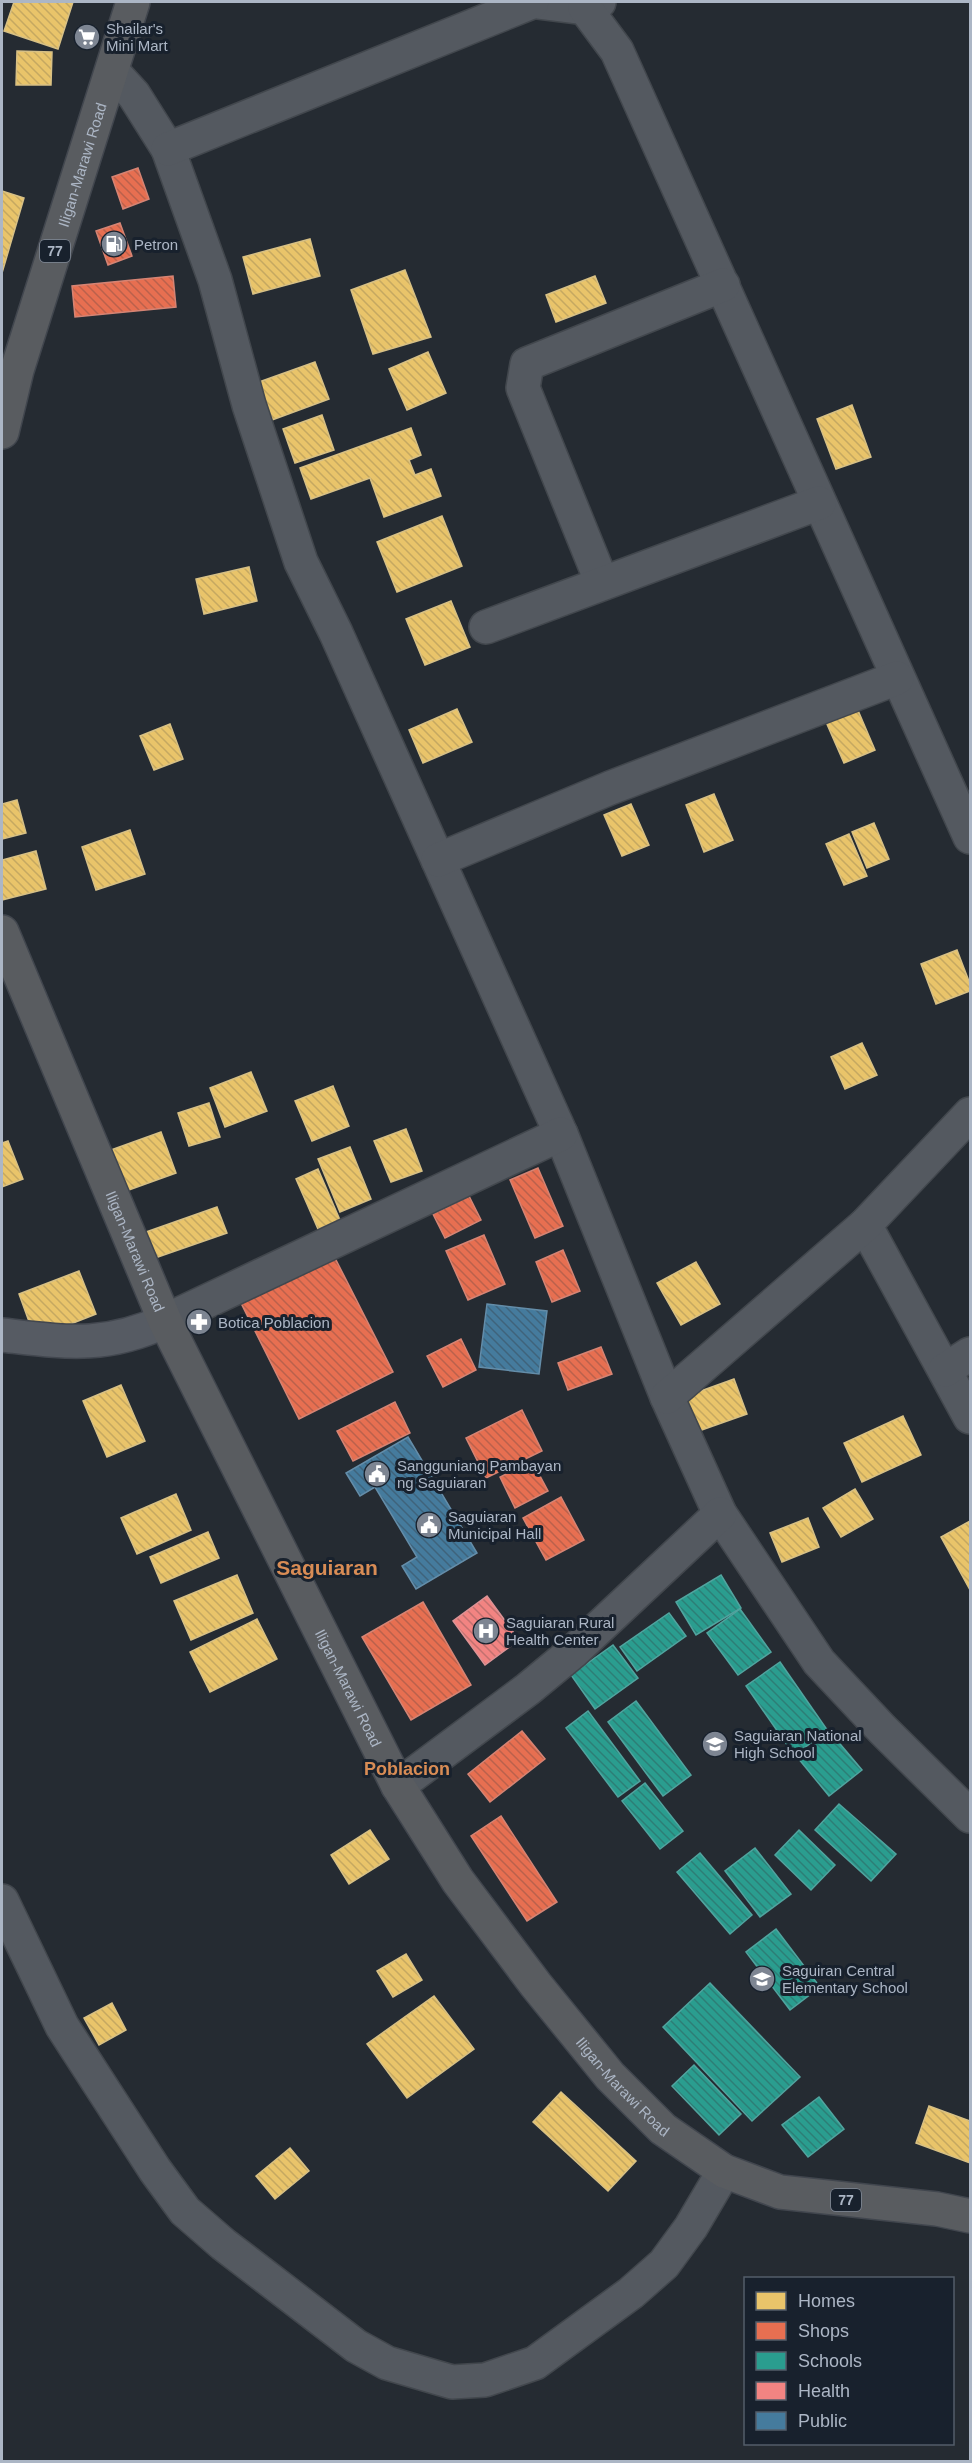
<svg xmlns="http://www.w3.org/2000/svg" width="972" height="2463" viewBox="0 0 972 2463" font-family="Helvetica,sans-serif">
	<defs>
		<pattern id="homes-back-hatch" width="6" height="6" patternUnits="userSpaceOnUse" patternTransform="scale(1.5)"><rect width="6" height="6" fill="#e9c46a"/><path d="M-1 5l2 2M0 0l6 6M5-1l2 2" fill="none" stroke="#c5a861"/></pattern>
		<pattern id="shops-back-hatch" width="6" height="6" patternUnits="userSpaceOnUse" patternTransform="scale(1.5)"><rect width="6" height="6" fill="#e76f51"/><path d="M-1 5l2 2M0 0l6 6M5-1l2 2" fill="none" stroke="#ba614c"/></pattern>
		<pattern id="schools-back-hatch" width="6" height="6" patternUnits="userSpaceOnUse" patternTransform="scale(1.5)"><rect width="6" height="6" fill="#2a9d8f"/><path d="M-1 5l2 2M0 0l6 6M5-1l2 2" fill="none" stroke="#2d7e76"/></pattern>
		<pattern id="health-back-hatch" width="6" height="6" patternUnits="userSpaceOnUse" patternTransform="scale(1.5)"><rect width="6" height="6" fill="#f28482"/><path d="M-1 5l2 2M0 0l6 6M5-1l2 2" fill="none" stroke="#c27170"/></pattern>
		<pattern id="public-back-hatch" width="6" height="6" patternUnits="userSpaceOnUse" patternTransform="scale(1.5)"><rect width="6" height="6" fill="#457b9d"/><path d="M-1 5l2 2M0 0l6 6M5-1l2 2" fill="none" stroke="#3f637b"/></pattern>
	</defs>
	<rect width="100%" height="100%" fill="#252b32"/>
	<g fill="url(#homes-back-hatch)" stroke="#d7c085" stroke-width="1.5">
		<path d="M14,2H73L58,49L4,31Z"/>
		<path d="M17,51L52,52L51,85H16Z"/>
		<path d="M2,191L24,198L2,273Z"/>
		<path d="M310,239L320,276L253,294L243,257Z"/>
		<path d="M405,270L431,337L373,354L351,290Z"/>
		<path d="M595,276L606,303L556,322L546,295Z"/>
		<path d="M428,352L446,393L407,410L389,369Z"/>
		<path d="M315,362L329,399L272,420L259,382Z"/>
		<path d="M852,405L871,457L836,469L817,419Z"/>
		<path d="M322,415L334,450L295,463L283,429Z"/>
		<path d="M411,428L421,455L409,460L415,475L431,469L441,496L384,517L370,478L311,499L300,468Z"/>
		<path d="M442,516L462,566L397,592L377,542Z"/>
		<path d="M249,567L257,601L204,614L196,579Z"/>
		<path d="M451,601L470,647L425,665L406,619Z"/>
		<path d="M857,708L875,750L844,763L826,722Z"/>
		<path d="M457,709L472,742L423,763L409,730Z"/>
		<path d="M170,724L183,759L154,770L140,736Z"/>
		<path d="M714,794L733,840L704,852L686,805Z"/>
		<path d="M17,800L26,833L2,839V804Z"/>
		<path d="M631,804L649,845L622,856L604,815Z"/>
		<path d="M874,823L889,859L867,868L852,832Z"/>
		<path d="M130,830L145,874L96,890L82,847Z"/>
		<path d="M849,834L867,876L844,885L826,844Z"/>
		<path d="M36,851L46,889L2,900V860Z"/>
		<path d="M957,950L970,984V991L936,1004L921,964Z"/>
		<path d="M862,1043L877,1075L845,1089L831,1057Z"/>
		<path d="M251,1072L267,1111L225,1127L210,1088Z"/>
		<path d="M333,1086L349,1126L312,1141L295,1101Z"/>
		<path d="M209,1103L220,1137L189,1146L178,1113Z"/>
		<path d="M406,1129L422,1171L391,1182L374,1141Z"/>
		<path d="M161,1132L176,1173L126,1191L111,1150Z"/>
		<path d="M8,1141L23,1179L2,1187V1143Z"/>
		<path d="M350,1147L371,1199L340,1212L318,1159Z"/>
		<path d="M318,1169L340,1220L318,1229L296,1179Z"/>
		<path d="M217,1207L227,1233L155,1258L146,1232Z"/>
		<path d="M696,1262L720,1304L681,1325L657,1283Z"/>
		<path d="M79,1271L96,1314L35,1338L19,1294Z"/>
		<path d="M734,1379L747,1414L696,1432L684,1397Z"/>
		<path d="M121,1385L145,1441L107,1457L83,1401Z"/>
		<path d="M903,1416L921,1455L862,1482L844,1443Z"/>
		<path d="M855,1489L873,1519L841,1537L823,1508Z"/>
		<path d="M176,1494L191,1530L137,1554L121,1518Z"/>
		<path d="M808,1518L819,1547L782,1562L770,1533Z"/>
		<path d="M970,1521V1590L941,1537Z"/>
		<path d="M208,1532L219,1558L161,1583L150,1557Z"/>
		<path d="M237,1575L253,1613L191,1640L174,1601Z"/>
		<path d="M257,1619L277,1659L210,1692L190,1652Z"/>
		<path d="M370,1830L389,1859L349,1884L331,1855Z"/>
		<path d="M406,1954L422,1980L393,1997L377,1971Z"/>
		<path d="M434,1996L474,2049L407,2098L367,2044Z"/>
		<path d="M112,2003L126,2030L99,2045L84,2018Z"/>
		<path d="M561,2092L636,2161L608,2191L533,2122Z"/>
		<path d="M929,2106L970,2121V2163L916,2143Z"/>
		<path d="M290,2148L309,2171L275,2199L256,2176Z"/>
	</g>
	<g fill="url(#shops-back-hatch)" stroke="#d58474" stroke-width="1.5">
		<path d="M138,168L149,199L123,209L112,177Z"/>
		<path d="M120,223L132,256L108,265L96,231Z"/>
		<path d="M173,276L176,307L75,317L72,286Z"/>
		<path d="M538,1168L563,1226L535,1238L510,1180Z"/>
		<path d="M469,1196L481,1220L445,1238L433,1214Z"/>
		<path d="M484,1235L505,1284L468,1300L446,1251Z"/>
		<path d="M563,1250L580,1291L552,1302L536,1262Z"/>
		<path d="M334,1256L393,1372L299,1419L241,1303Z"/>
		<path d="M461,1339L476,1370L443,1387L427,1356Z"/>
		<path d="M601,1347L612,1374L568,1390L558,1363Z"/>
		<path d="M395,1402L410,1433L353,1461L337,1431Z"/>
		<path d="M522,1410L542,1451L486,1478L466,1438Z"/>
		<path d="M532,1461L548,1491L515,1508L500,1477Z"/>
		<path d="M561,1497L584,1540L546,1560L523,1518Z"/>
		<path d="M423,1602L471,1685L411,1720L362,1637Z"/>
		<path d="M522,1731L545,1759L490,1802L468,1774Z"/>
		<path d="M501,1816L557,1902L527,1921L471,1836Z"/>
	</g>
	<g fill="url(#schools-back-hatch)" stroke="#51a49f" stroke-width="1.5">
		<path d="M721,1575L741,1608L696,1635L676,1602Z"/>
		<path d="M740,1609L771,1652L738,1675L707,1633Z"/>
		<path d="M669,1613L686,1636L637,1671L620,1647Z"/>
		<path d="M613,1645L638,1678L595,1709L571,1675Z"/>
		<path d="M780,1662L828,1731L794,1755L746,1686Z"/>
		<path d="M636,1701L691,1775L663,1796L608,1722Z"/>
		<path d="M588,1711L640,1781L618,1797L566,1728Z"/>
		<path d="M830,1732L862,1770L829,1796L798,1758Z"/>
		<path d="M645,1783L683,1831L660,1849L622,1801Z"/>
		<path d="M839,1804L896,1854L871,1881L815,1830Z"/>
		<path d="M799,1830L835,1865L811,1890L775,1855Z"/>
		<path d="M755,1848L791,1894L760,1917L725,1871Z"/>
		<path d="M700,1853L752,1915L730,1934L677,1872Z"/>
		<path d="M776,1929L820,1987L790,2010L746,1952Z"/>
		<path d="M710,1983L800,2077L752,2121L663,2027Z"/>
		<path d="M694,2065L741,2114L719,2135L672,2086Z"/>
		<path d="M819,2097L844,2129L808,2157L782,2125Z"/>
	</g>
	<path fill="url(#health-back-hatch)" stroke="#dd9396" stroke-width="1.5" d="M487,1596L519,1640L485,1665L453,1621Z"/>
	<g fill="url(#public-back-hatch)" stroke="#648da9" stroke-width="1.5">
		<path d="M487,1304L547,1311L539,1374L479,1367Z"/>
		<path d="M408,1437L477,1553L416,1589L402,1566L417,1557L375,1487L360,1496L346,1473Z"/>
	</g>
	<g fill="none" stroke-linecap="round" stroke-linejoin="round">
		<g stroke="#42474d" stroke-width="36">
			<g id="minor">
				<path d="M537,2L585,8L599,2"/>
				<path d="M585,8L617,51L970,837"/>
				<path d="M112,71L134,95L168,149L215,280L249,405L301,562L336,633L561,1134L667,1397L720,1514L819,1662L882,1729L970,1816"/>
				<path d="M168,149L532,2"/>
				<path d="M602,583L523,388L527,364L723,285"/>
				<path d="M486,627L819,503"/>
				<path d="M438,860L610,788L897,678"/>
				<path d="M865,1225L970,1417"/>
				<path d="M165,1321L561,1134"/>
				<path d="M945,1370L970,1354"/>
				<path d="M667,1397L865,1225L970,1114"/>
				<path d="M398,1786L528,1689L574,1651L720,1514"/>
				<path d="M2,1901L62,2026L155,2170L185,2211L223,2244L356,2346L387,2363L452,2382L485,2380L535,2363L631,2293L664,2264L691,2227L724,2171"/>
			</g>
		</g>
		<g stroke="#42474f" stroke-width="36">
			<path id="major" d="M2,1335C65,1342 105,1349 165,1321"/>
		</g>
		<g stroke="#41464e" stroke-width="36">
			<g id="highway">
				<path id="s1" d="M2,432L17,370L133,2"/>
				<path id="s2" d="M2,932L165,1321L398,1786L458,1881L536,1985L610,2076L663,2129L724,2171L780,2192L937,2209L970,2216"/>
			</g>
		</g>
		<use href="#minor" stroke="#545960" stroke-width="33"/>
		<use href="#major" stroke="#565b63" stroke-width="33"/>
		<use href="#highway" stroke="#595c60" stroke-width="33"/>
	</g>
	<defs>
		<g id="supermarket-disc" transform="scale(1.35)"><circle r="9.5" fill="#7d8592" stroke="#18212d"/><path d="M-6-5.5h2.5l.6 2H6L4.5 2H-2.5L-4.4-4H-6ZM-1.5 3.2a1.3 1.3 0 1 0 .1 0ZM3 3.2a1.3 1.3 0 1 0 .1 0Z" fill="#fff"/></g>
		<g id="fuel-disc" transform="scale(1.35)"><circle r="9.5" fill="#7d8592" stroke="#18212d"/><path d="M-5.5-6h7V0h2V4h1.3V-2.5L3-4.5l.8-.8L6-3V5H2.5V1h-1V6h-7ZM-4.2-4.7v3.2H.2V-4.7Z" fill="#fff"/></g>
		<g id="pharmacy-disc" transform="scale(1.35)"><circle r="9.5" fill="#7d8592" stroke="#18212d"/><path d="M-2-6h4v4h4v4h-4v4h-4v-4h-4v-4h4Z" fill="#fff"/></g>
		<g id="civic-disc" transform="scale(1.35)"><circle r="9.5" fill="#7d8592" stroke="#18212d"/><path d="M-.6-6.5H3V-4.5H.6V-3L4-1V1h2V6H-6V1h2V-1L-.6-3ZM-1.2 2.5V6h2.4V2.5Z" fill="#fff"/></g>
		<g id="hospital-disc" transform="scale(1.35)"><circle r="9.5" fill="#7d8592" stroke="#18212d"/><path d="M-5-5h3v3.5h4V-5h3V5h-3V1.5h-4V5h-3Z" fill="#fff"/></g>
		<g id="school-disc" transform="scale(1.35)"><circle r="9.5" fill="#7d8592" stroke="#18212d"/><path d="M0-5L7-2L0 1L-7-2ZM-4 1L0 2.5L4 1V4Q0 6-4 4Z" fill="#fff"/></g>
	</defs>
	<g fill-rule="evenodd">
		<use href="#supermarket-disc" x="87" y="37"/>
		<use href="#fuel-disc" x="114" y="244"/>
		<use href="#pharmacy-disc" x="199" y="1322"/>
		<use href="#civic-disc" x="377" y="1474"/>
		<use href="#civic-disc" x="429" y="1525"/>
		<use href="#hospital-disc" x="486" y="1631"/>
		<use href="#school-disc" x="715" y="1744"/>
		<use href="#school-disc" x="762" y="1979"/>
	</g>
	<g text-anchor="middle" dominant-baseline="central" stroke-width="6" stroke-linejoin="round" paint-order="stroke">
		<g fill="#18212d" stroke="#808997" stroke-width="1.5">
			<rect x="40" y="240" width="30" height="22" rx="4.5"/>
			<rect x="831" y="2189" width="30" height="22" rx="4.5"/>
		</g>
		<g font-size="14" font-weight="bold" fill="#acb6c5">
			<text x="55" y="251">77</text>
			<text x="846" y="2200">77</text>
		</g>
		<g font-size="15" fill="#acb6c5" stroke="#18212d" text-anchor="start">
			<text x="106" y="28">Shailar's<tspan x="106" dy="17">Mini Mart</tspan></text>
			<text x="134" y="244">Petron</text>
			<text x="218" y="1322">Botica Poblacion</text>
			<text x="397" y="1465">Sangguniang Pambayan<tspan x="397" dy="17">ng Saguiaran</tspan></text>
			<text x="448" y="1516">Saguiaran<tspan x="448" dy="17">Municipal Hall</tspan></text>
			<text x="506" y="1622">Saguiaran Rural<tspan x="506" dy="17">Health Center</tspan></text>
			<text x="734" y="1735">Saguiaran National<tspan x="734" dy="17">High School</tspan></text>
			<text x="782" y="1970">Saguiran Central<tspan x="782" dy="17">Elementary School</tspan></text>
		</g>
		<g font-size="15" fill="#acb6c5" stroke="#18212d">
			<text stroke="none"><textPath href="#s1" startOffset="279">Iligan-Marawi Road</textPath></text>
			<text stroke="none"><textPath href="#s2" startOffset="346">Iligan-Marawi Road</textPath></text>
			<text stroke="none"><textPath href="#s2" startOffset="832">Iligan-Marawi Road</textPath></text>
			<text stroke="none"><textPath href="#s2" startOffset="1318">Iligan-Marawi Road</textPath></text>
		</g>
		<g font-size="18" font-weight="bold" fill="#d88c55" stroke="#18212d">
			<text x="407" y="1769">Poblacion</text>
		</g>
		<g font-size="21" font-weight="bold" fill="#d88c55" stroke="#18212d">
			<text x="327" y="1567">Saguiaran</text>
		</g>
	</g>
	<rect width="972" height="2463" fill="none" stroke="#acb6c5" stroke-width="6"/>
	<rect x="744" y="2277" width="210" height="168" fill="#18212d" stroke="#535d6a" stroke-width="1.5"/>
	<rect x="756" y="2292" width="30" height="18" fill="#e9c46a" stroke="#535d6a" stroke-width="1.5"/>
	<text x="798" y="2307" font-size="18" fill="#acb6c5">Homes</text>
	<rect x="756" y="2322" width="30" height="18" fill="#e76f51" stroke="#535d6a" stroke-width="1.5"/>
	<text x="798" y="2337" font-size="18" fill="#acb6c5">Shops</text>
	<rect x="756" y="2352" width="30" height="18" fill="#2a9d8f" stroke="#535d6a" stroke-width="1.5"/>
	<text x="798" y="2367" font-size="18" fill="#acb6c5">Schools</text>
	<rect x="756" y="2382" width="30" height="18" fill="#f28482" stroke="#535d6a" stroke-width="1.5"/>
	<text x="798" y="2397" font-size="18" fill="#acb6c5">Health</text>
	<rect x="756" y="2412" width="30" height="18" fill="#457b9d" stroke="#535d6a" stroke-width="1.5"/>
	<text x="798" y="2427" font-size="18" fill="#acb6c5">Public</text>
</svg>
